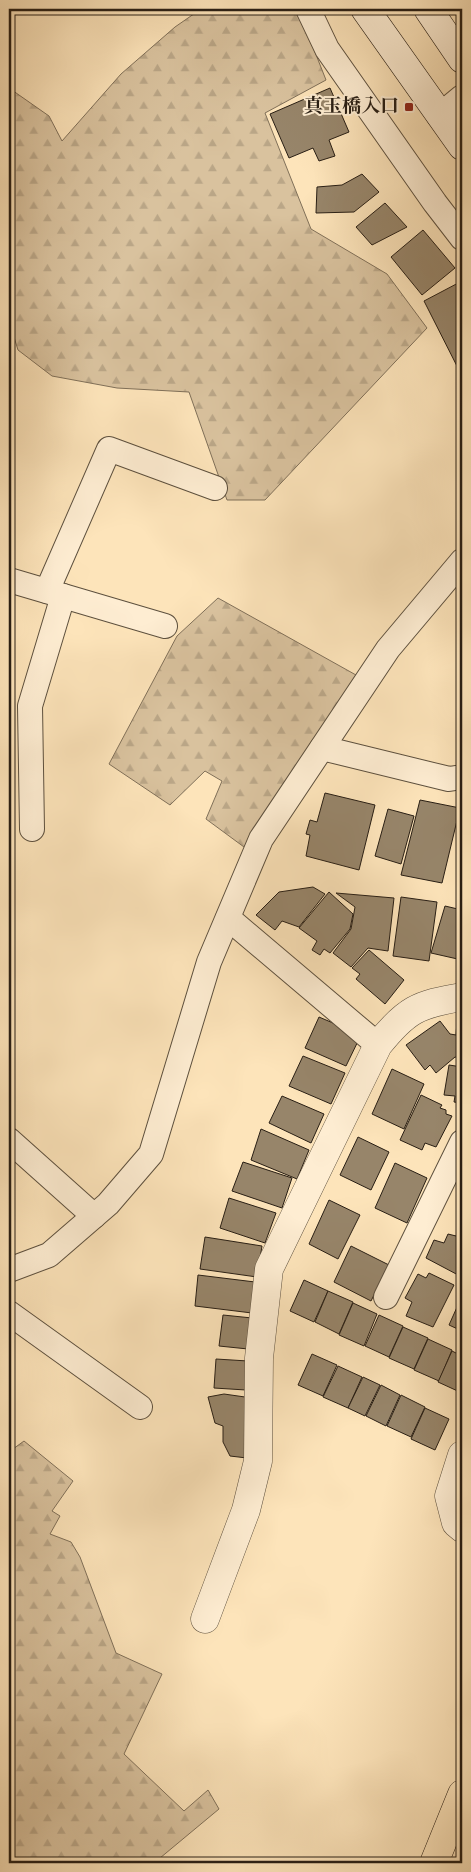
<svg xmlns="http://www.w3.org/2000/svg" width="471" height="1872" viewBox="0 0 471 1872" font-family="'Sorts Mill Goudy','Noto Serif JP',serif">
	<defs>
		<pattern id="forest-firs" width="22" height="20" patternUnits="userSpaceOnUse" patternTransform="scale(1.25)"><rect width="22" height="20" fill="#d9c29e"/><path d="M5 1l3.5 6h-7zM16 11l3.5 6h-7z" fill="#baa687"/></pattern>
	</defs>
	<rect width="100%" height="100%" fill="#fde4ba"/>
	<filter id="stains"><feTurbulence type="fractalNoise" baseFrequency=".004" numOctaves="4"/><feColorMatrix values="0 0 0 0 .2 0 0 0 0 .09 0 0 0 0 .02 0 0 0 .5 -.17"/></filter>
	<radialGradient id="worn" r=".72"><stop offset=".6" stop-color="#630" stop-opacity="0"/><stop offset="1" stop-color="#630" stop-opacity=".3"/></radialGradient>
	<g fill="url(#forest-firs)" stroke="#807059">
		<path d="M201,9H298L326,80L265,113L311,229L387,274L427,328L265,500H227L189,392L117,388L52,376L18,350L9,321V88L49,116L62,141L121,74L175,27Z"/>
		<path d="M218,598L356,675L244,847L206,819L222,781L205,771L170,805L109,764L177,636Z"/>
		<path d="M24,1441L73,1481L52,1511L60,1516L50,1534L71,1542L80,1557L116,1653L162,1674L124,1754L184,1811L208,1790L219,1809L154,1863H9V1446L13,1449Z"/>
	</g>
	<g fill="#97856a" stroke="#281e14">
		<path d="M330,88L349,132L329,140L335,156L319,161L313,148L289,158L270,114Z"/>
		<path d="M362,174L379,192L354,212L316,213L317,187L342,185Z"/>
		<path d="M385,203L407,227L372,245L356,227Z"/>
		<path d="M423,230L455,268L422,295L391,257Z"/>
		<path d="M462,281V376L424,301Z"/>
		<path d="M325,793L375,805L359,870L306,856L310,835L306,834L310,820L317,822Z"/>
		<path d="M420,800L460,808L442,883L401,875Z"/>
		<path d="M388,809L414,816L401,864L375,856Z"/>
		<path d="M313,887L325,894L299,927L282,921L275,930L256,915L279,892Z"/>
		<path d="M329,892L353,914L350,929L330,953L324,949L320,955L312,950L317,941L299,928Z"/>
		<path d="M336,893L394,898L388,951L368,948L351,967L333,953L351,929L355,907Z"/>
		<path d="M401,897L437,902L429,961L393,956Z"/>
		<path d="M445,906L462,910V960L431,953Z"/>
		<path d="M369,950L404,980L385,1004L356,979L360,974L352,968Z"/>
		<path d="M319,1017L361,1035L346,1066L305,1048Z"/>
		<path d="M440,1021L450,1034L456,1035L457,1021H462V1058L455,1057L436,1073L430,1065L425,1070L406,1045Z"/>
		<path d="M303,1056L345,1073L331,1104L289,1086Z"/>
		<path d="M449,1065L462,1067V1103L454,1102L455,1096L444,1095Z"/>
		<path d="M392,1069L424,1084L404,1129L372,1114Z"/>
		<path d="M421,1095L442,1105L440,1108L446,1110V1114L452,1116L436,1147L425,1143L422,1150L400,1140Z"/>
		<path d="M282,1096L324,1114L311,1143L269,1123Z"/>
		<path d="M261,1129L309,1150L297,1179L251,1160Z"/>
		<path d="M358,1137L389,1152L371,1190L340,1175Z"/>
		<path d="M243,1162L292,1178L282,1208L232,1191Z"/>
		<path d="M395,1163L427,1178L407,1223L375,1208Z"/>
		<path d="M462,1185V1199L457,1196Z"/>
		<path d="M229,1198L276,1213L265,1243L220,1228Z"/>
		<path d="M329,1200L360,1215L338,1259L309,1244Z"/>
		<path d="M462,1225V1272L460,1276L426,1258L434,1240L444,1243L448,1234L456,1236Z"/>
		<path d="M205,1237L262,1246L257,1277L200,1269Z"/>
		<path d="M351,1246L389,1265L371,1301L334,1282Z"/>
		<path d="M429,1273L454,1285L433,1327L406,1316L412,1302L405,1298L418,1274L426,1278Z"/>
		<path d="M198,1275L255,1282L252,1313L195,1306Z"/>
		<path d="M304,1280L328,1291L314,1322L290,1311Z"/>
		<path d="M328,1291L353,1302L339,1334L315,1322Z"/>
		<path d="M462,1296V1331L449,1325Z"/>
		<path d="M353,1303L377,1314L364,1346L339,1335Z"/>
		<path d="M223,1315L252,1318L248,1349L219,1346Z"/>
		<path d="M379,1315L403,1326L389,1357L365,1346Z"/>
		<path d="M403,1327L428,1338L414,1369L389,1358Z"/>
		<path d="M428,1339L452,1350L439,1381L414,1370Z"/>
		<path d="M452,1351L462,1356V1393L438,1382Z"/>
		<path d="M312,1354L337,1365L323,1396L298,1385Z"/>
		<path d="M216,1359L248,1361L246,1390L214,1388Z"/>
		<path d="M338,1366L362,1377L348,1408L323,1397Z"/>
		<path d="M363,1377L380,1385L365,1416L348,1408Z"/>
		<path d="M381,1385L400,1395L386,1426L366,1416Z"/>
		<path d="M224,1394L252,1398L247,1458L230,1456L223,1442V1426L215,1423L208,1397Z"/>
		<path d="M401,1395L425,1407L411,1437L387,1426Z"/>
		<path d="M425,1408L449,1419L435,1450L411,1439Z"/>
	</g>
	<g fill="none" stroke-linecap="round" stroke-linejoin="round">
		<g stroke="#5d503e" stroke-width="26">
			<g id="minor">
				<path d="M308,9L327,49L435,203L462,238"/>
				<path d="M439,116L462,97"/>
				<path d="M9,580L165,626"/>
				<path d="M47,591L109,449L215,488"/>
				<path d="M322,748L449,779L462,777"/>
				<path d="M32,829L30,706L63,596"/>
				<path d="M228,918L378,1045"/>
				<path d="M9,1140L94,1216"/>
				<path d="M9,1270L49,1255L108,1204L151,1154L209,962L261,839L388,649L462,561"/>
				<path d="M386,1297L462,1142"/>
				<path d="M9,1313L140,1407"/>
			</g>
		</g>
		<g stroke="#5d503e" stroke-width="29">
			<g id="tertiary">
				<path d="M462,1455L449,1496L456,1523L462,1528"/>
				<path d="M205,1619L246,1510L258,1461L259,1358L269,1269L378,1045C406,1010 418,1004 462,997"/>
			</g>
		</g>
		<g stroke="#281e14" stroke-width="29">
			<g id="secondary">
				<path d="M365,9L462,146"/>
				<path d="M428,9L462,59"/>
			</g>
		</g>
		<g stroke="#281e14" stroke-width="29">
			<path id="trunk" d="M434,1863L462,1794"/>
		</g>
		<use href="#minor" stroke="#feedd2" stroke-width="24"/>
		<use href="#tertiary" stroke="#feedd2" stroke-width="28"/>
		<use href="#secondary" stroke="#feedd2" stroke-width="28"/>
		<use href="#trunk" stroke="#fde4ba" stroke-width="28"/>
	</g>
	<rect fill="#8f2418" stroke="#feedd2" stroke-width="2" x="404" y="102" width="10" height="10" rx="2.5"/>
	<g text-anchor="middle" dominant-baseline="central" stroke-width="4" stroke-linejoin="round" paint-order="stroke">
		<g font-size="19" font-weight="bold" fill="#281e14" stroke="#feedd2" text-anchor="end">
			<text x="399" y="107">真玉橋入口</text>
		</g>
	</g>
	<rect width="471" height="1872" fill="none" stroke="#fde4ba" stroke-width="30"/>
	<rect x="10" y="10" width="451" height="1852" fill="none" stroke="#281e14" stroke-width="2.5"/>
	<rect x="15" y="15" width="441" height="1842" fill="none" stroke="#281e14"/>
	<rect width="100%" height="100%" filter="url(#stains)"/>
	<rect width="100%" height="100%" fill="url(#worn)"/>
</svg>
